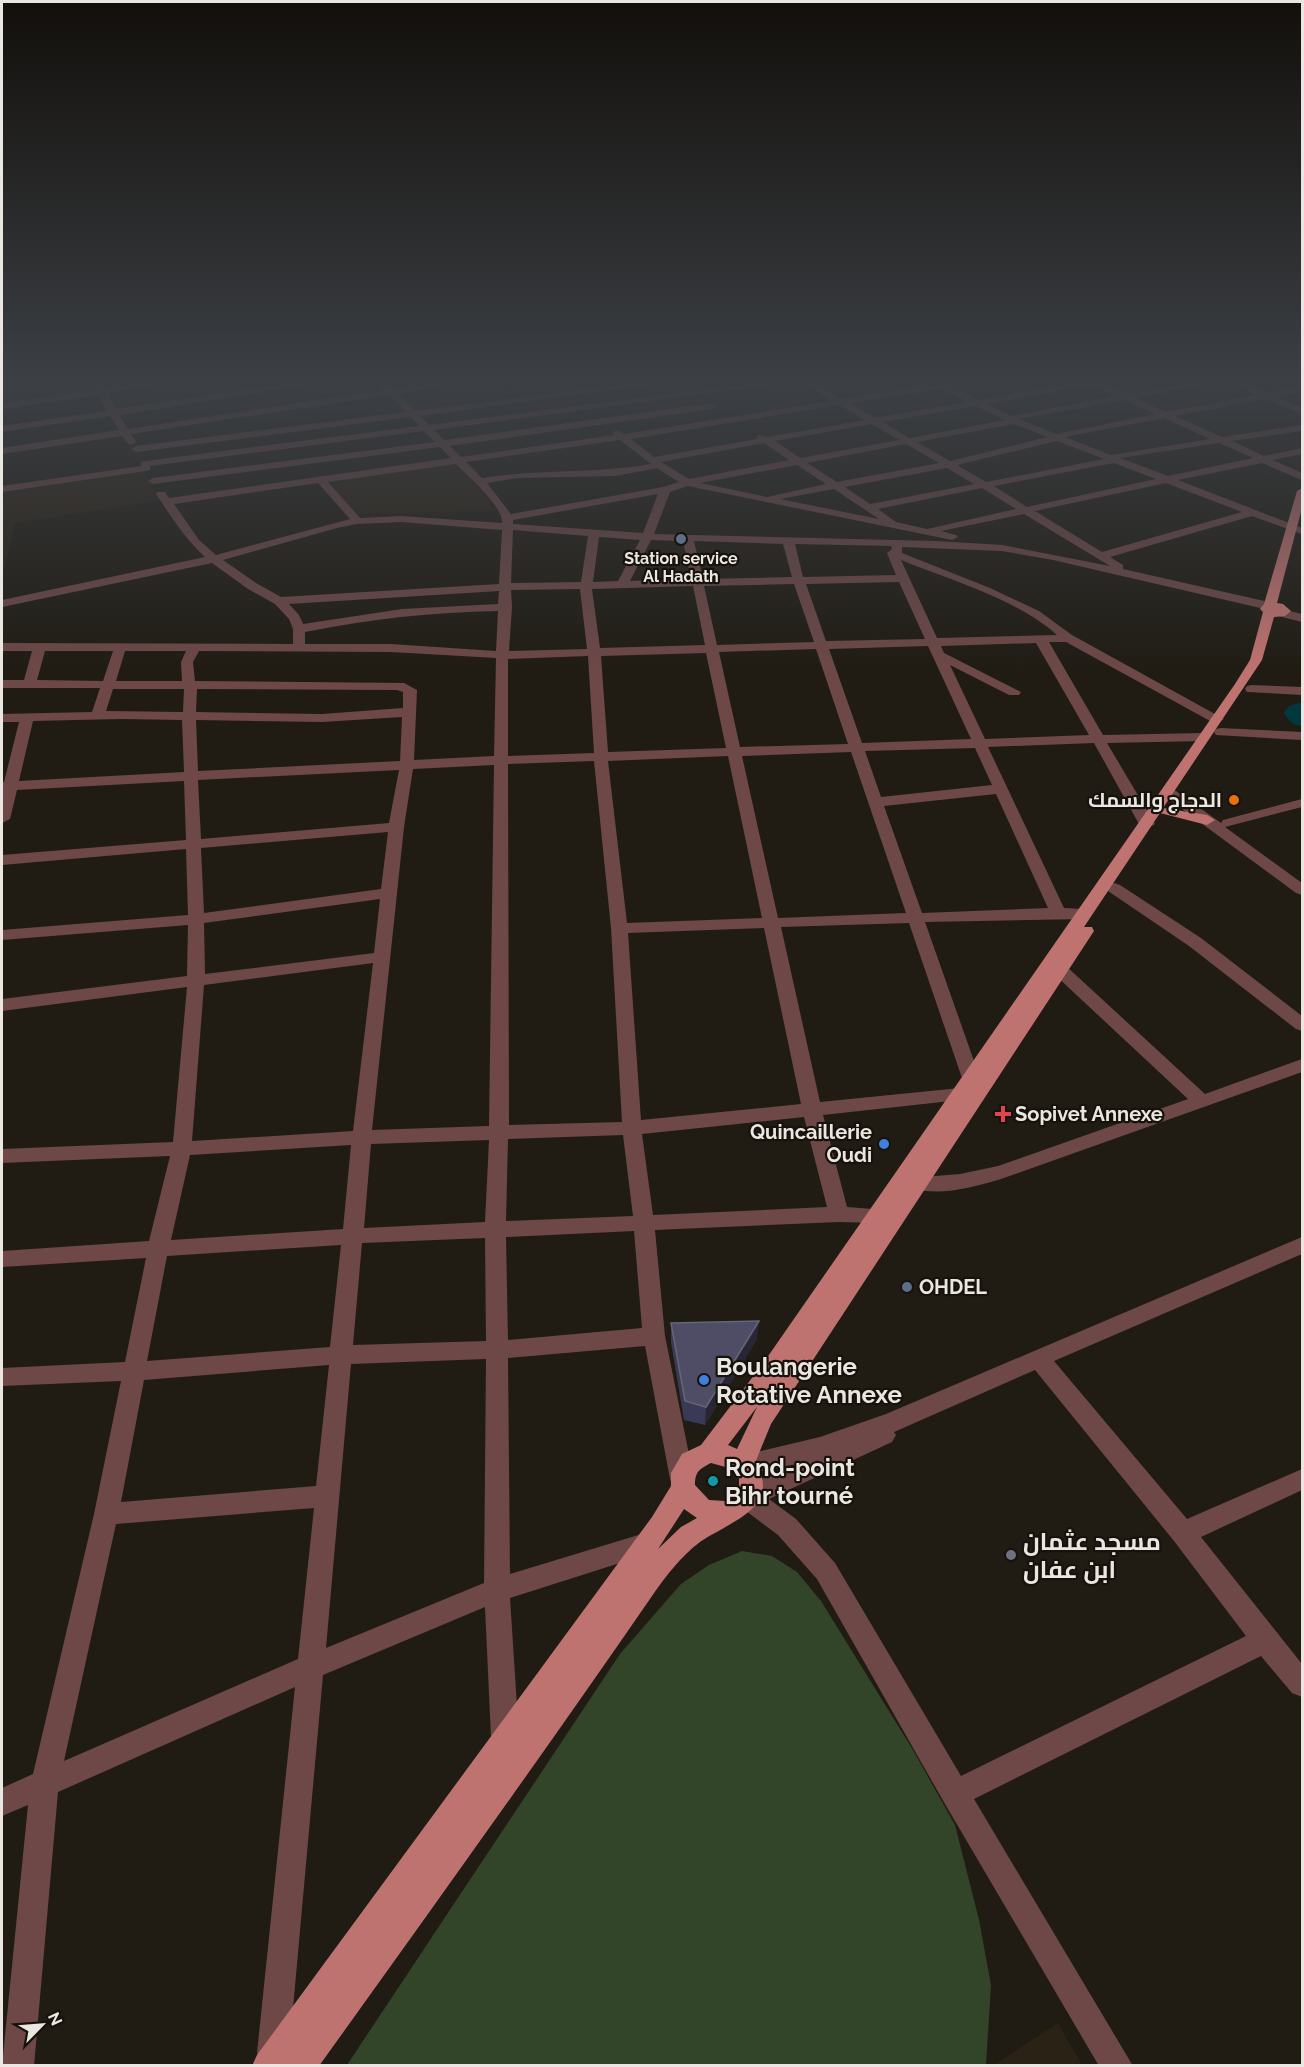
<svg xmlns="http://www.w3.org/2000/svg" width="1304" height="2067" viewBox="0 0 1304 2067" font-family="Raleway,Cairo,sans-serif">
	<rect width="100%" height="100%" fill="#201c14"/>
	<g fill="#2a2215">
		<path d="M458,463L498,511L355,514L328,482Z"/>
		<path d="M142,469L161,500L15,523L4,570H2V489Z"/>
		<path d="M1058,2023L1082,2065H994Z"/>
	</g>
	<path fill="#334528" d="M742,1551L772,1556L797,1572L821,1601L913,1750L955,1825L979,1920L991,1985L986,2065H347L620,1654L681,1584L709,1565Z"/>
	<path fill="#013840" d="M1302,702V726C1293,725 1288,721 1284,712L1289,706Z"/>
	<g fill="none" stroke-linecap="round" stroke-linejoin="round">
		<g fill="#6d4847" fill-rule="evenodd">
			<path d="M2,382H22L2,388Z"/>
			<path d="M93,382H102L105,388L146,382H171L107,393L116,409L299,382H324L119,415L128,429L384,390L377,382H386L393,389L438,382H462L398,394L415,411L642,382H671L420,416L429,425L764,382H792L434,430L444,440L713,403L718,406L713,409L450,446L461,457L614,435L612,433L617,430L624,434L832,401L802,382H813L842,399L941,382H969L952,387L980,400L1074,382H1100L1127,394L1194,382H1215L1135,398L1166,412L1256,395L1230,382H1243L1267,393L1302,386V392L1276,397L1302,408V414L1265,399L1175,416L1222,437L1302,425V431L1232,441L1264,456L1302,448V454L1273,460L1302,473V480L1262,463L1178,480L1302,528V534L1252,516L1110,557L1123,565V569L1273,603V609L1269,610L1053,560L1002,551L902,547V553L990,588L1039,611L1072,635L1224,719L1217,723L1212,722L1066,642H1049L1103,735L1203,733L1210,737L1203,741L1107,743L1155,824L1147,829L1139,824L1094,743L988,747L1064,908L1084,909L1092,914L1084,919L925,922L980,1078L978,1082L971,1084L964,1082L962,1078L909,923L781,927L820,1102L960,1088L967,1089L969,1094L967,1099L960,1100L823,1115L847,1207L885,1210L888,1215L885,1220L878,1223L839,1222L655,1230L665,1336L694,1479L691,1487L682,1490L673,1487L670,1479L645,1346L508,1358L510,1574L645,1533L654,1536L658,1544L654,1552L645,1555L510,1598L519,1737L515,1747L505,1751L495,1747L491,1737L485,1607L323,1675L289,2053L282,2066L262,2064L257,2053L295,1687L58,1792L34,2066H2L28,1805L2,1816V1788L33,1774L94,1514L121,1381L2,1386V1368L125,1362L146,1258L2,1267V1251L149,1241L170,1156L2,1163V1149L173,1142L187,987L2,1011V999L187,976L188,925L2,940V930L188,915L186,849L2,865V855L186,840L184,781L17,790L10,819L2,823V782H4L19,722H2V714L92,712L100,688H2V680H24L32,651H2V643L293,644V629L289,619L275,604L248,589L212,563L2,607V600L205,557C185,539 171,516 156,494L157,492H165L169,498L451,458L440,447L153,484L148,481L153,478L435,442L424,431L150,466V470L146,471L2,492V486L141,466V462L145,461L419,426L411,417L136,452L131,449L136,446L406,412L389,395L131,434L136,442L131,445L128,444L122,436L2,454V448L119,430L110,416L2,432V426L107,411L99,395L2,409V403L96,390ZM1091,385L1116,396L1011,416L987,404ZM941,389L968,402L875,418L849,403ZM1125,400L1155,414L1056,434L1019,419ZM839,405L865,420L767,437L758,435L757,439L654,457L631,439ZM976,406L1005,420L909,438L883,422ZM1164,418L1210,439L1111,455L1065,437ZM872,424L899,440L800,458L775,441ZM1014,424L1048,437L950,461L917,442ZM620,440L651,464C595,474 538,469 482,478L466,462ZM1057,441L1104,459L986,482L957,465ZM764,443L789,460L689,479L661,462ZM1219,443L1253,458L1168,476L1120,458ZM906,444L939,463L837,482L807,463ZM1114,463L1156,479L1027,507L994,486ZM456,464C468,476 503,506 502,523L401,516L360,518L328,482ZM797,465L826,484L767,497L700,483ZM657,468L679,482L663,487L511,514L487,483L518,478L616,476ZM947,468L974,484L870,504L845,487ZM318,483L350,519L216,555L199,540L174,504ZM1166,483L1242,512L1102,552L1035,511ZM688,486L952,540L958,537L956,535L941,531L1024,514L1110,566L1002,545L936,541L654,534L670,492ZM982,488L1016,509L927,529L896,522L878,509ZM834,489L879,519L780,499ZM658,494L643,533L513,524V520ZM401,522L502,530L499,584L281,597L256,583L223,560L337,528L357,524ZM513,530L588,536L581,582L511,583ZM599,537L640,540L618,581L593,582ZM651,540L683,541L691,579L630,581ZM694,541L783,544L792,577L703,579ZM795,544L891,546L892,549L887,553L896,575L803,577ZM901,560C950,580 1017,599 1057,635L937,638ZM899,582L925,639L826,641L806,584ZM794,584L814,642L717,645L704,586ZM693,586L705,645L600,648L592,589ZM580,589L587,649L509,651L512,607L511,590ZM499,591L498,604L402,609L303,624L299,615L289,604ZM498,611L496,651L391,644H305V632C369,619 433,612 498,611ZM1036,643L1089,735L985,739L950,665L1009,695H1019L1021,692L944,653L941,646ZM928,646L971,739L862,743L829,649ZM816,649L848,744L740,747L719,652ZM45,651H113L103,681L37,680ZM125,651H186L181,662L182,681H116ZM199,651L391,652L496,658L494,756L414,760L417,690L404,683L195,681L193,662ZM706,653L726,748L608,752L601,656ZM588,656L594,753L508,756V659ZM113,689H184L183,712L106,711ZM197,689L397,690L403,692V708L322,714L196,712ZM402,717L400,761L198,771L196,720L322,722ZM121,719L182,720L184,772L19,781L33,721ZM975,748L992,785L881,797L865,751ZM851,752L906,913L778,918L742,756ZM728,756L762,918L627,923L608,761ZM594,761L611,928L622,1122L509,1125L508,764ZM494,765L489,1126L372,1130L404,827L413,769ZM399,770L389,823L201,839L198,780ZM996,794L1048,908L922,913L884,806ZM388,832L381,889L204,913L201,848ZM380,899L374,953L205,974L204,923ZM764,928L801,1104L641,1120L628,933ZM373,963L353,1131L192,1141L204,985ZM804,1117L827,1207L653,1215L642,1134ZM623,1135L633,1216L506,1221L508,1139ZM489,1140L485,1222L364,1228L371,1144ZM351,1145L343,1229L171,1240L190,1155ZM634,1231L642,1328L508,1340L506,1237ZM485,1238L486,1341L353,1345L362,1243ZM341,1245L330,1347L147,1361L167,1256ZM486,1359L484,1583L326,1648L351,1364ZM329,1365L316,1486L121,1502L144,1380ZM314,1508L298,1659L64,1761L116,1524Z"/>
			<path d="M1282,609L1302,614V622L1278,616L1276,613Z"/>
			<path d="M1252,685L1302,687V695L1247,692L1245,689L1247,686Z"/>
			<path d="M1221,728L1302,732V740L1216,735L1214,732L1216,729Z"/>
			<path d="M1168,788L1173,789L1221,823L1223,820L1302,799V807L1225,827L1302,883V895L1296,893L1163,795L1161,792Z"/>
			<path d="M1114,883L1120,885L1201,938L1302,1016V1031L1296,1029L1189,946L1108,891L1106,888L1108,885Z"/>
			<path d="M1060,965L1066,966L1205,1094L1302,1059V1072L1001,1179C973,1187 940,1197 911,1188L908,1183L911,1178L960,1174L998,1166L1188,1099L1054,974L1051,970L1054,966Z"/>
			<path d="M1302,1237V1254L1054,1361L1187,1519L1302,1469V1490L1201,1537L1302,1664V1697L1292,1693L1261,1656L974,1799L1133,2066H1099L945,1804L817,1579L778,1535L738,1505L735,1497L739,1488L801,1463L744,1475L736,1472L732,1465L736,1458L744,1455L820,1437L886,1414ZM1035,1370L1174,1541L1246,1636L961,1776L835,1563L796,1519L769,1499L892,1442L896,1435L894,1432Z"/>
		</g>
		<path fill="#bf7370" fill-rule="evenodd" d="M1302,488V508L1277,603L1283,604L1291,611L1285,616L1274,617L1262,660L1163,808L1207,815L1215,820L1207,825L1160,813L1084,927H1092L1094,931L771,1424L755,1463C784,1507 727,1523 700,1542C681,1556 665,1577 652,1596C543,1754 431,1910 319,2066H252L257,2055L652,1517L671,1486V1473L682,1454L701,1445L764,1362L1235,684L1250,660L1263,612L1260,609L1264,604L1297,491ZM757,1407L737,1449L728,1445ZM711,1463L729,1468L739,1478V1489L725,1501L709,1500L695,1485C695,1472 699,1469 711,1463ZM684,1509L697,1518L681,1527L658,1549Z"/>
	</g>
	<path fill="#3b3a56" d="M671,1323L757,1339L705,1425L684,1420L671,1342Z"/>
	<path fill="#282635" d="M759,1321L757,1339L705,1425L706,1407Z"/>
	<path fill="#4e4d65" stroke="#666578" stroke-width="1.5" d="M759,1321L706,1407L685,1401L671,1323Z"/>
	<linearGradient id="sky" x2="0" y2="1"><stop stop-color="#120f0b"/><stop offset="0.57" stop-color="#3c4045"/><stop offset="1" stop-color="#3c4045" stop-opacity="0"/></linearGradient>
	<rect width="1304" height="672" fill="url(#sky)"/>
	<g fill="#5c6f8a" stroke="#17120b" stroke-width="2">
		<circle cx="681" cy="539" r="6"/>
		<circle cx="907" cy="1287" r="6"/>
	</g>
	<circle fill="#e8710a" stroke="#17120b" stroke-width="2" cx="1234" cy="800" r="6"/>
	<path fill="#e0444e" stroke="#17120b" stroke-width="2" d="M1000 1105h6v6h6v6h-6v6h-6v-6h-6v-6h6z"/>
	<g fill="#3f7fe0" stroke="#17120b" stroke-width="2">
		<circle cx="884" cy="1144" r="6"/>
		<circle cx="704" cy="1380" r="6"/>
	</g>
	<circle fill="#0f9aa8" stroke="#17120b" stroke-width="2" cx="713" cy="1481" r="6"/>
	<circle fill="#6b7280" stroke="#17120b" stroke-width="2" cx="1011" cy="1555" r="6"/>
	<g text-anchor="middle" dominant-baseline="central" stroke-width="4.5" stroke-linejoin="round" paint-order="stroke">
		<g font-size="16" font-weight="bold" fill="#eae7e2" stroke="#17120b">
			<text x="681" y="558">Station service<tspan x="681" dy="18">Al Hadath</tspan></text>
		</g>
		<g font-size="20" font-weight="bold" fill="#eae7e2" stroke="#17120b" text-anchor="end">
			<text x="1222" y="800">الدجاج والسمك</text>
			<text x="1015" y="1114" text-anchor="start">Sopivet Annexe</text>
			<text x="872" y="1132">Quincaillerie<tspan x="872" dy="23">Oudi</tspan></text>
			<text x="919" y="1287" text-anchor="start">OHDEL</text>
		</g>
		<g font-size="24" font-weight="bold" fill="#eae7e2" stroke="#17120b" text-anchor="start">
			<text x="716" y="1366">Boulangerie<tspan x="716" dy="28">Rotative Annexe</tspan></text>
			<text x="725" y="1467">Rond-point<tspan x="725" dy="28">Bihr tourné</tspan></text>
			<text x="1023" y="1541">مسجد عثمان<tspan x="1023" dy="28">ابن عفان</tspan></text>
		</g>
	</g>
	<rect width="1304" height="2067" fill="none" stroke="#eae7e2" stroke-width="6"/>
	<g transform="translate(42 2025) rotate(65)" stroke="#17120b" stroke-width="4.5" paint-order="stroke">
	<path d="M0-4.5L10 22L0 15L-10 22Z" fill="#eae7e2"/>
	<text y="-9" font-size="16" font-weight="bold" text-anchor="middle" fill="#eae7e2">N</text>
	</g>
</svg>
